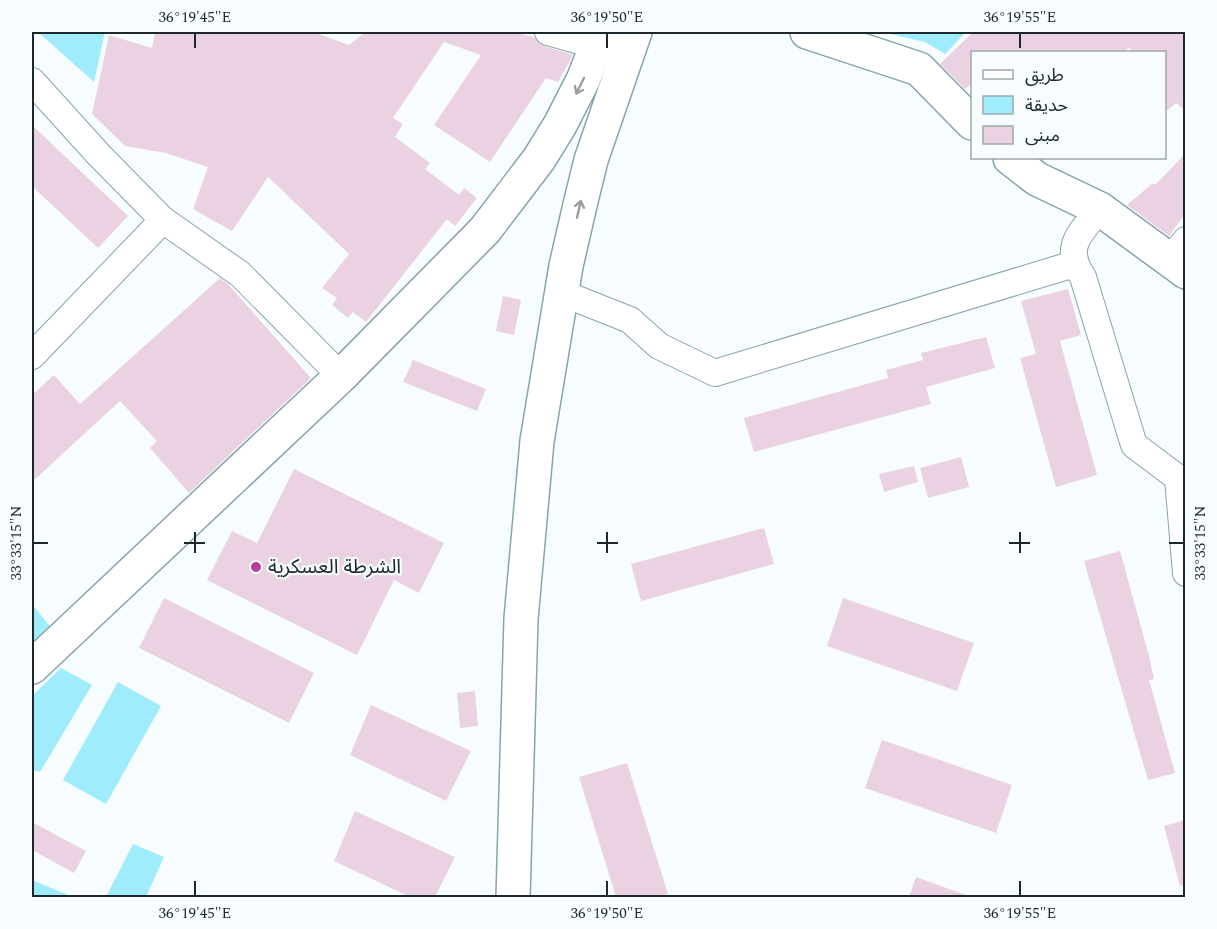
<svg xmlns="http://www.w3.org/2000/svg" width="1217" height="929" viewBox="0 0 1217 929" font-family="Spectral,'Noto Sans Arabic',serif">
	<rect width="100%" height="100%" fill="#f7fdfe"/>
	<g fill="#9eecfc">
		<path d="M38,32H105L94,82Z"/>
		<path d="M881,32H880H966L945,54L925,42Z"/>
		<path d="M32,604L52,629L32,647Z"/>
		<path d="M61,668L92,685L40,772L32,770V696Z"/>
		<path d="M118,682L161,706L106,804L63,780Z"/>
		<path d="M133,844L164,857L146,897H106Z"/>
		<path d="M32,880L73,897H32Z"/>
	</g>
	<g fill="#ebd2e2">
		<path d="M155,32H314L349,45L365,32H512L534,37L544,46L573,55L558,82L546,78L490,162L434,125L481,55L444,42L393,118L403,124L395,137L430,163L425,169L459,195L464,188L477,198L455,226L447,219L366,322L353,312L348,318L332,305L337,298L322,288L349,254L268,177L232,231L193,209L208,167L166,153L125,146L92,114L109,35L152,48Z"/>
		<path d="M973,32H1185V110L1176,103L1164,113V52H1135L1129,48L1123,52H972V83L965,89L940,64Z"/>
		<path d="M32,125L128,216L98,248L32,186Z"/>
		<path d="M1185,154V214L1169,236L1127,205L1153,183L1155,185Z"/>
		<path d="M220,278L228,284L311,378L189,493L150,448L157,441L120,401L32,482V395L54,375L80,404Z"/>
		<path d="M1068,289L1081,335L1060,341L1097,475L1056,487L1020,358L1036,354L1021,301Z"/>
		<path d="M503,296L521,300L514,335L496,331Z"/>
		<path d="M986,337L995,368L926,387L931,404L754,452L744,418L888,378L886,370L923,360L921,353Z"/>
		<path d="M413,360L486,389L477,411L403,382Z"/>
		<path d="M961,457L969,487L928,498L920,468Z"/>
		<path d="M914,466L918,482L884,492L879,474Z"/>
		<path d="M294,469L444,543L419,593L394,580L357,655L207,580L232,531L257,543Z"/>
		<path d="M764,528L774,564L641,601L631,564Z"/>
		<path d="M1120,551L1149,656L1154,679L1149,680L1175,773L1148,780L1084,561Z"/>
		<path d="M164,598L314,673L289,723L139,648Z"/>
		<path d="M843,598L974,643L957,691L827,646Z"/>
		<path d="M475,691L478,726L460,728L457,693Z"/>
		<path d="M371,705L471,751L446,801L350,755Z"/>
		<path d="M882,740L1012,785L996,833L865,788Z"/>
		<path d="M627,763L668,894L656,897H616L579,777Z"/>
		<path d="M355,811L455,857L435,897H410L334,861Z"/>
		<path d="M1185,820V885L1180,886L1164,826Z"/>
		<path d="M32,822L86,851L74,873L32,850Z"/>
		<path d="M916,877L966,895V897H909Z"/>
	</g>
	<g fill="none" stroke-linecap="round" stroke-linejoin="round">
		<g stroke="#86a4ab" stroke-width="28">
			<g id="street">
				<path d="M548,32L576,40"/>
				<path d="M32,81L99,155L163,220L240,274L341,376"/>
				<path d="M1100,209C1081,232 1062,247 1083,277L1134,445L1178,478L1186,573"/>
				<path d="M1169,260L1186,240"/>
				<path d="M562,293L630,320L659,346L715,373L1074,264"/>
				<path d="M32,356L163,220"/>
			</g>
		</g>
		<g stroke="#86a4ab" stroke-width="36">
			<g id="secondary">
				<path d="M807,32L919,69L972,123"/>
				<path d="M1010,158L1037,179L1100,209L1186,272"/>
				<path d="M32,667L341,376L485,230L539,159L560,125L583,80L602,32"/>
				<path d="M513,898L521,619L537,441L566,266L580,205L591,160L635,32"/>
			</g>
		</g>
		<use href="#street" stroke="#fff" stroke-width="26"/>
		<use href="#secondary" stroke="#fff" stroke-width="33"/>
	</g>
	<defs><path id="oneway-shaft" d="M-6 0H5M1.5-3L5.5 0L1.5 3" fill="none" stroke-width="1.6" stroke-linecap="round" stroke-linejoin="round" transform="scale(1.5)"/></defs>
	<g stroke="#999ea0">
		<use href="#oneway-shaft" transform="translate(580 86) rotate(116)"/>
		<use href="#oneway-shaft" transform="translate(579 209) rotate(-77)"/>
	</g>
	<path fill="none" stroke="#1c282b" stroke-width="2" d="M195,33V48M607,33V48M1020,33V48M195,532V553M607,532V553M1020,532V553M33,543H48M184,543H205M597,543H618M1009,543H1030M1169,543H1184M195,881V896M607,881V896M1020,881V896"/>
	<circle fill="#b44099" stroke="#f7fdfe" stroke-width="2" cx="256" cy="567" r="6"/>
	<g text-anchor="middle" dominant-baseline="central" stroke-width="4.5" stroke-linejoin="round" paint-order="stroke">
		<g font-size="20" fill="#1c282b" stroke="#f7fdfe" text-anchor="start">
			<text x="268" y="567">الشرطة العسكرية</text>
		</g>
	</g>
	<rect width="1217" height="929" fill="none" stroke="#f7fdfe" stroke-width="66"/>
	<rect x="971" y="51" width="195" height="108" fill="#f7fdfe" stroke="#9fa8aa" stroke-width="1.5"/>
	<rect x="983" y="70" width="30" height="9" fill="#ffffff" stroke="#9fa8aa" stroke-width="1.5"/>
	<text x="1025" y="81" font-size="18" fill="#1c282b">طريق</text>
	<rect x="983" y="96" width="30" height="18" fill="#9eecfc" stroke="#9fa8aa" stroke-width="1.5"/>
	<text x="1025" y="111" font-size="18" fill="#1c282b">حديقة</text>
	<rect x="983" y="126" width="30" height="18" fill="#ebd2e2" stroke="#9fa8aa" stroke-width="1.5"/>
	<text x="1025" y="141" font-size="18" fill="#1c282b">مبنى</text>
	<rect x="33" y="33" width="1151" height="863" fill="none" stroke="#1c282b" stroke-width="2"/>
	<g font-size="15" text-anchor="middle" fill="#1c282b">
		<text x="195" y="22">36°19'45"E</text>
		<text x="607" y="22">36°19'50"E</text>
		<text x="1020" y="22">36°19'55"E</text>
		<text transform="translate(16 543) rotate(-90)" y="5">33°33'15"N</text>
		<text transform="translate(1200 543) rotate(-90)" y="5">33°33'15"N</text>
		<text x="195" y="918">36°19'45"E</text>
		<text x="607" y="918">36°19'50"E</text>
		<text x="1020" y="918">36°19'55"E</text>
	</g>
</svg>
